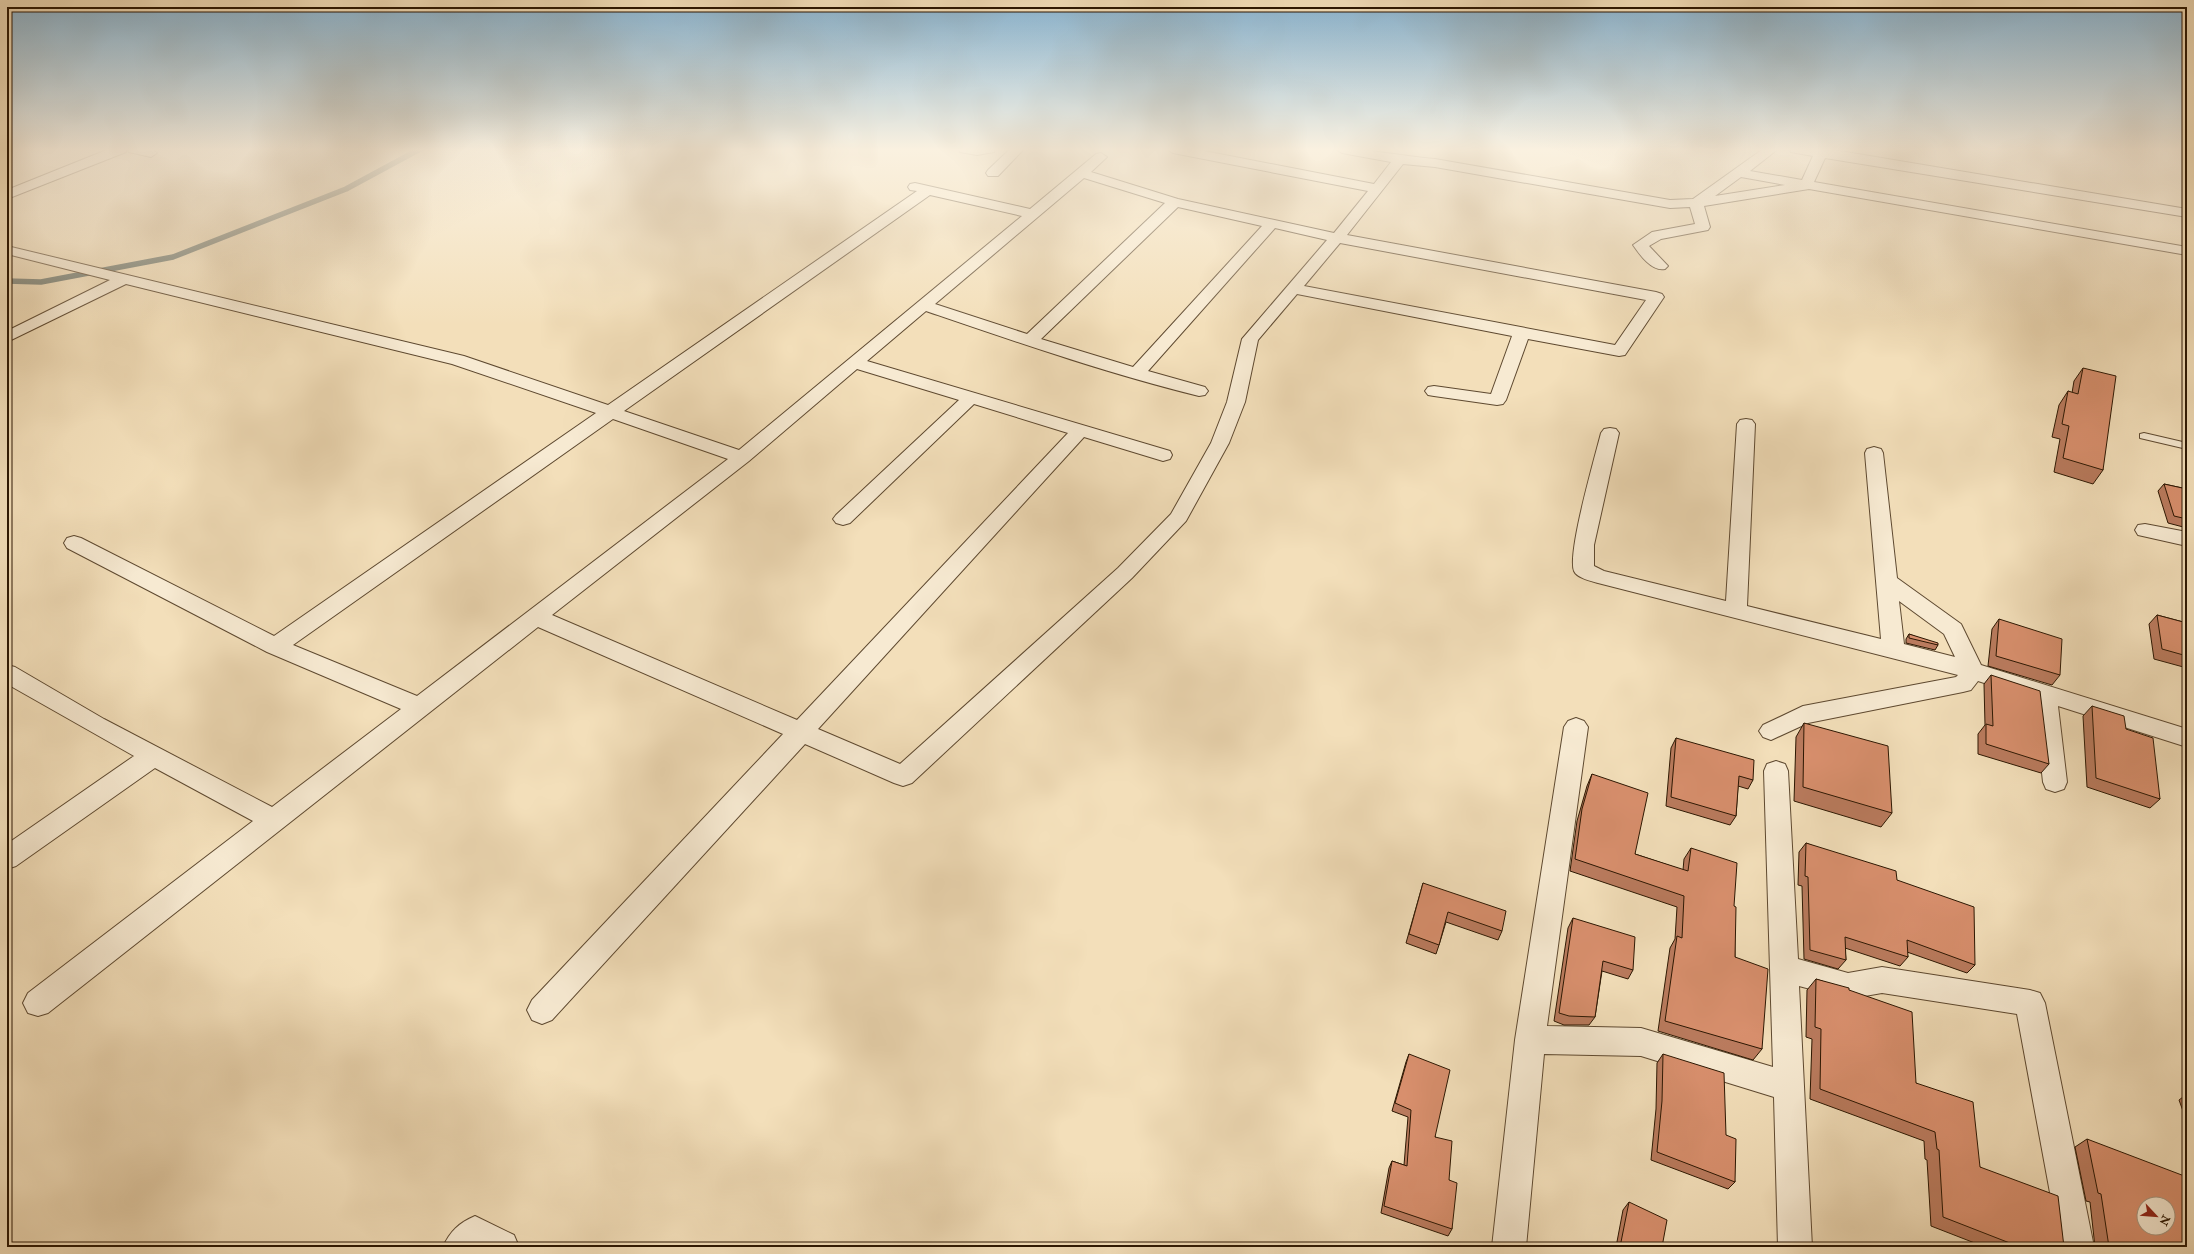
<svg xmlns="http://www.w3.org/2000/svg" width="2194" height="1254" viewBox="0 0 2194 1254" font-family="'IM FELL Double Pica',serif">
	<rect width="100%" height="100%" fill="#f3dfba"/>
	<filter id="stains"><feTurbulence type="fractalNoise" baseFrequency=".005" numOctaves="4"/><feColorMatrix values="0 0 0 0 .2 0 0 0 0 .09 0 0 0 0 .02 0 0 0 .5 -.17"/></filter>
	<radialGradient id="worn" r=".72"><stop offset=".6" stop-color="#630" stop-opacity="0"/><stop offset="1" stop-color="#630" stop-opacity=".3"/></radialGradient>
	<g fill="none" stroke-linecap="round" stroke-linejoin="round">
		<path stroke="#70796f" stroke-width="5.5" d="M7,281L41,282L173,257L346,189L420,149"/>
		<g stroke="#5e4930" stroke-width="2">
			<path id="service" d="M2144,433L2187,443V449L2140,438V434Z"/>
		</g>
		<g stroke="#5e4930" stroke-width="2">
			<g id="minor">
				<path d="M109,149H127L126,152L7,199V190Z"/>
				<path d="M128,149H151L157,153L151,157L129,152Z"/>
				<path d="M959,149H995L994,152L977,155L960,152Z"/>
				<path d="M1010,149H1024L998,176H988L986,173L988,170Z"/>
				<path d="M1167,149H1194L1374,184L1391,162L1342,153L1336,149C1369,149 1402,156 1435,159L1670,200L1693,199L1763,149H1778L1750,171L1802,180L1813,156L1791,152L1790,149H1828L2187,209V217L1825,158L1814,182L2187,247V255L1809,189L1704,206L1710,227L1708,230L1661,239L1649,246L1668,266L1665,269C1652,272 1640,255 1633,245L1652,232L1695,224L1690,207L1670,208L1435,167L1403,164L1347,235L1656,292L1662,294L1664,297L1625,355L1619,356L1528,339L1506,400L1503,404L1497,405L1434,396L1428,395L1425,391L1428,387L1434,386L1491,394L1512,336L1297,294L1258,340L1245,402L1229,443L1186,521L1132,578L912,783L903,786L894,783L805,744L552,1020L542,1024L532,1020L527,1010L532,1000L783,734L538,627L48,1013L38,1016L28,1013L23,1003L28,993L253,821L155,768L16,866L7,869V844L134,756L7,684V665L15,667L104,719L272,807L401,709L267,652L67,548L64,543L67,538L74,536L81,538L274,636L596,413L452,364L126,284L7,342V331L110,280L7,254V246L464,356L608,405L917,191L910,190L908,187L910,184L915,183L1030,209L1096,154L1101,153L1107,157L1091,172L1178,199L1334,233L1368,191L1173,153ZM1741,177L1785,185L1715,196ZM1084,178L1165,203L1027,334L935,304ZM930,195L1022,216L739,450L624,411ZM1178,207L1262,226L1133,367L1041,339ZM1275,228L1327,240L1242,339L1227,402L1211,443L1171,514L1118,568L900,764L818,729L1084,437L1163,461L1170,459L1172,455L1170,451L867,361L926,311C1017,342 1106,373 1199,396L1205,395L1208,391L1205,387L1148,371ZM1340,243L1646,300L1615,345L1304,286ZM857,369L959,400L836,515L833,519L836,523L843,525L850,523L974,404L1068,433L797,720L552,615L749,461ZM613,419L728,459L417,696L293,645Z"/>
				<path d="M1746,419L1752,420L1755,424L1747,606L1881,639L1865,453L1867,449L1874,447L1881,449L1883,453L1897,578L1961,624L1981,665L2187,729V747L2058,706L2067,782L2064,789L2055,792L2046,789L2043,782L2034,699L1978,681L1971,690L1963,692L1808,723L1771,740L1763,737L1759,731L1763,725L1803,706L1956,677L1958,675L1598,583C1591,581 1577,578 1574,571C1567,553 1595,457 1601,433L1604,429L1610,428L1616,429L1619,433L1594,545V566L1604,571L1726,601L1737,424L1740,420ZM1899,601L1944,634L1955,657L1904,644Z"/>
				<path d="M2145,524L2187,532V546L2138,535L2135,530L2138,525Z"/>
				<path d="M1576,718L1584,721L1588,727L1547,1026L1641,1028L1773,1067L1764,771L1767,764L1776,761L1785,764L1788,771L1798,959L1848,973L1882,967L2030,990L2040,993L2045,1003L2094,1247H2060L2017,1014L1882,993L1848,999L1799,986L1812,1247H1778L1774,1097L1641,1056L1544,1054L1526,1247H1492L1515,1040L1564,727L1568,721Z"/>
				<path d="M475,1216L514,1235L519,1247H443C450,1231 459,1223 475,1216Z"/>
			</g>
		</g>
		<use href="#service" fill="#f7ead2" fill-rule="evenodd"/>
		<use href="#minor" fill="#f7ead2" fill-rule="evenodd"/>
	</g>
	<g fill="#ba7b5e" stroke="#2c1702">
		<path d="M2083,368L2103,470L2093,484L2054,472L2060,439L2052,437L2059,405L2068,391L2072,393L2074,381Z"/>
		<path d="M2164,484L2187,489V528L2168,523L2158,491Z"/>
		<path d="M2157,615L2187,623V668L2154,659L2149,624Z"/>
		<path d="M1999,619L2060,675L2052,685L1988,666L1992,629Z"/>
		<path d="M1909,634L1938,645L1935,650L1906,643V639Z"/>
		<path d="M1991,675L2049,764L2041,773L1978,754V734L1985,725L1984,684Z"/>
		<path d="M2092,706L2126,729L2160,799L2150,808L2087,787L2083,716Z"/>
		<path d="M1804,723L1892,813L1881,827L1794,801L1796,737Z"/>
		<path d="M1676,738L1753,780L1748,789L1738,786L1736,816L1730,825L1666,806L1671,748Z"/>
		<path d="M1592,774L1635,854L1683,870L1684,859L1691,848L1734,906L1735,957L1762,1049L1753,1060L1658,1031L1670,948L1675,939L1677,907L1570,871L1577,821L1587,786Z"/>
		<path d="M1806,843L1897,880L1975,965L1967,973L1907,952L1908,957L1900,966L1845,948L1846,960L1838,969L1804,959L1802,886L1798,885L1799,852Z"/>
		<path d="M1423,883L1502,931L1498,940L1446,922L1439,945L1436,954L1406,943Z"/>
		<path d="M1573,918L1633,970L1628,979L1602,971L1595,1017L1589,1025H1564L1554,1021L1568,928Z"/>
		<path d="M1816,979L1849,990L1916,1083L1980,1167L2064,1247H1985L1931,1226L1927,1160L1925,1159L1924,1141L1810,1099L1812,1039L1806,1037L1807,990Z"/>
		<path d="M1409,1054L1449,1180L1452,1229L1448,1236L1381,1213L1389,1168L1392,1161L1404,1165L1408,1117L1392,1111L1406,1062Z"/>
		<path d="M1663,1054L1726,1135L1735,1182L1728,1189L1651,1160L1656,1109L1657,1063Z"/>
		<path d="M2187,1094V1122L2179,1100Z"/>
		<path d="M2087,1139L2187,1247H2095L2090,1202L2086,1201L2075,1147Z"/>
		<path d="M1629,1202L1662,1247H1616L1623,1210Z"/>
	</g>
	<g fill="#d88f6d" stroke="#2c1702" fill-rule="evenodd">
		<path d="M2083,368L2116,376L2103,470L2063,458L2069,426L2062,424L2068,391L2078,394Z"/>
		<path d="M2164,484L2187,489V519L2174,516Z"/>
		<path d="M2157,615L2187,623V656L2162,649Z"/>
		<path d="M1999,619L2062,639L2060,675L1996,656Z"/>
		<path d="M1909,634L1938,643V645L1909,638Z"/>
		<path d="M1991,675L2040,691L2049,764L1986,744V724L1993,726Z"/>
		<path d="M2092,706L2124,716L2126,729L2153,738L2160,799L2096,778Z"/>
		<path d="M1804,723L1888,746L1892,813L1803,787Z"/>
		<path d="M1676,738L1754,760L1753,780L1739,776L1736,816L1671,797Z"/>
		<path d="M1592,774L1648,793L1635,854L1688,871L1691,848L1737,863L1734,906L1736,907L1735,957L1768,969L1762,1049L1665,1021L1677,936L1682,938L1684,896L1575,859L1582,809Z"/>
		<path d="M1806,843L1896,871L1897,880L1974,907L1975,965L1907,940L1908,957L1845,937L1846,960L1810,950L1808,877L1805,876Z"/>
		<path d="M1423,883L1506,911L1502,931L1448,912L1439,945L1409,934Z"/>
		<path d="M1573,918L1635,937L1633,970L1603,961L1595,1017L1569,1016L1559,1013Z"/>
		<path d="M1816,979L1849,988V990L1912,1012L1916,1083L1973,1102L1980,1167L2058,1196L2064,1247H2020L1943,1217L1939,1150L1937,1149L1935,1132L1820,1089L1821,1029L1815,1027Z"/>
		<path d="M1409,1054L1450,1070L1435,1137L1452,1141L1449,1180L1457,1183L1452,1229L1384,1206L1392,1161L1407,1166L1411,1110L1395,1103Z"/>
		<path d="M1663,1054L1724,1073L1726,1135L1736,1139L1735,1182L1657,1152L1662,1101Z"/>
		<path d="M2087,1139L2187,1177V1247H2109L2101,1194L2098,1193ZM2144,1204H2168V1228H2144Z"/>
		<path d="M1629,1202L1667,1220L1662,1247H1620Z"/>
	</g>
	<linearGradient id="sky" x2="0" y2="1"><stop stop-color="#8ab7d5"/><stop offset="0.46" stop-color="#faf1e0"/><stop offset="1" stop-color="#faf1e0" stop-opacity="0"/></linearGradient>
	<rect width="2194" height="325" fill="url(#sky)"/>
	<rect width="2194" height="1254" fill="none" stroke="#f3dfba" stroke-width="24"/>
	<rect x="8" y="8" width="2178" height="1238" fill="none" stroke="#2c1702" stroke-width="2"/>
	<rect x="12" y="12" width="2170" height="1230" fill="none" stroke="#2c1702"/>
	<g transform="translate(2156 1216) rotate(116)"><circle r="19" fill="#f7ead2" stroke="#a6967f"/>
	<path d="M0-3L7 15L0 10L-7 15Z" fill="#8f2418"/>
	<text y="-6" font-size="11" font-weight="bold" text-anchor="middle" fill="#2c1702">N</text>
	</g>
	<rect width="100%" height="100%" filter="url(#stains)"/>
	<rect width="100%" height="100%" fill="url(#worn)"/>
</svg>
